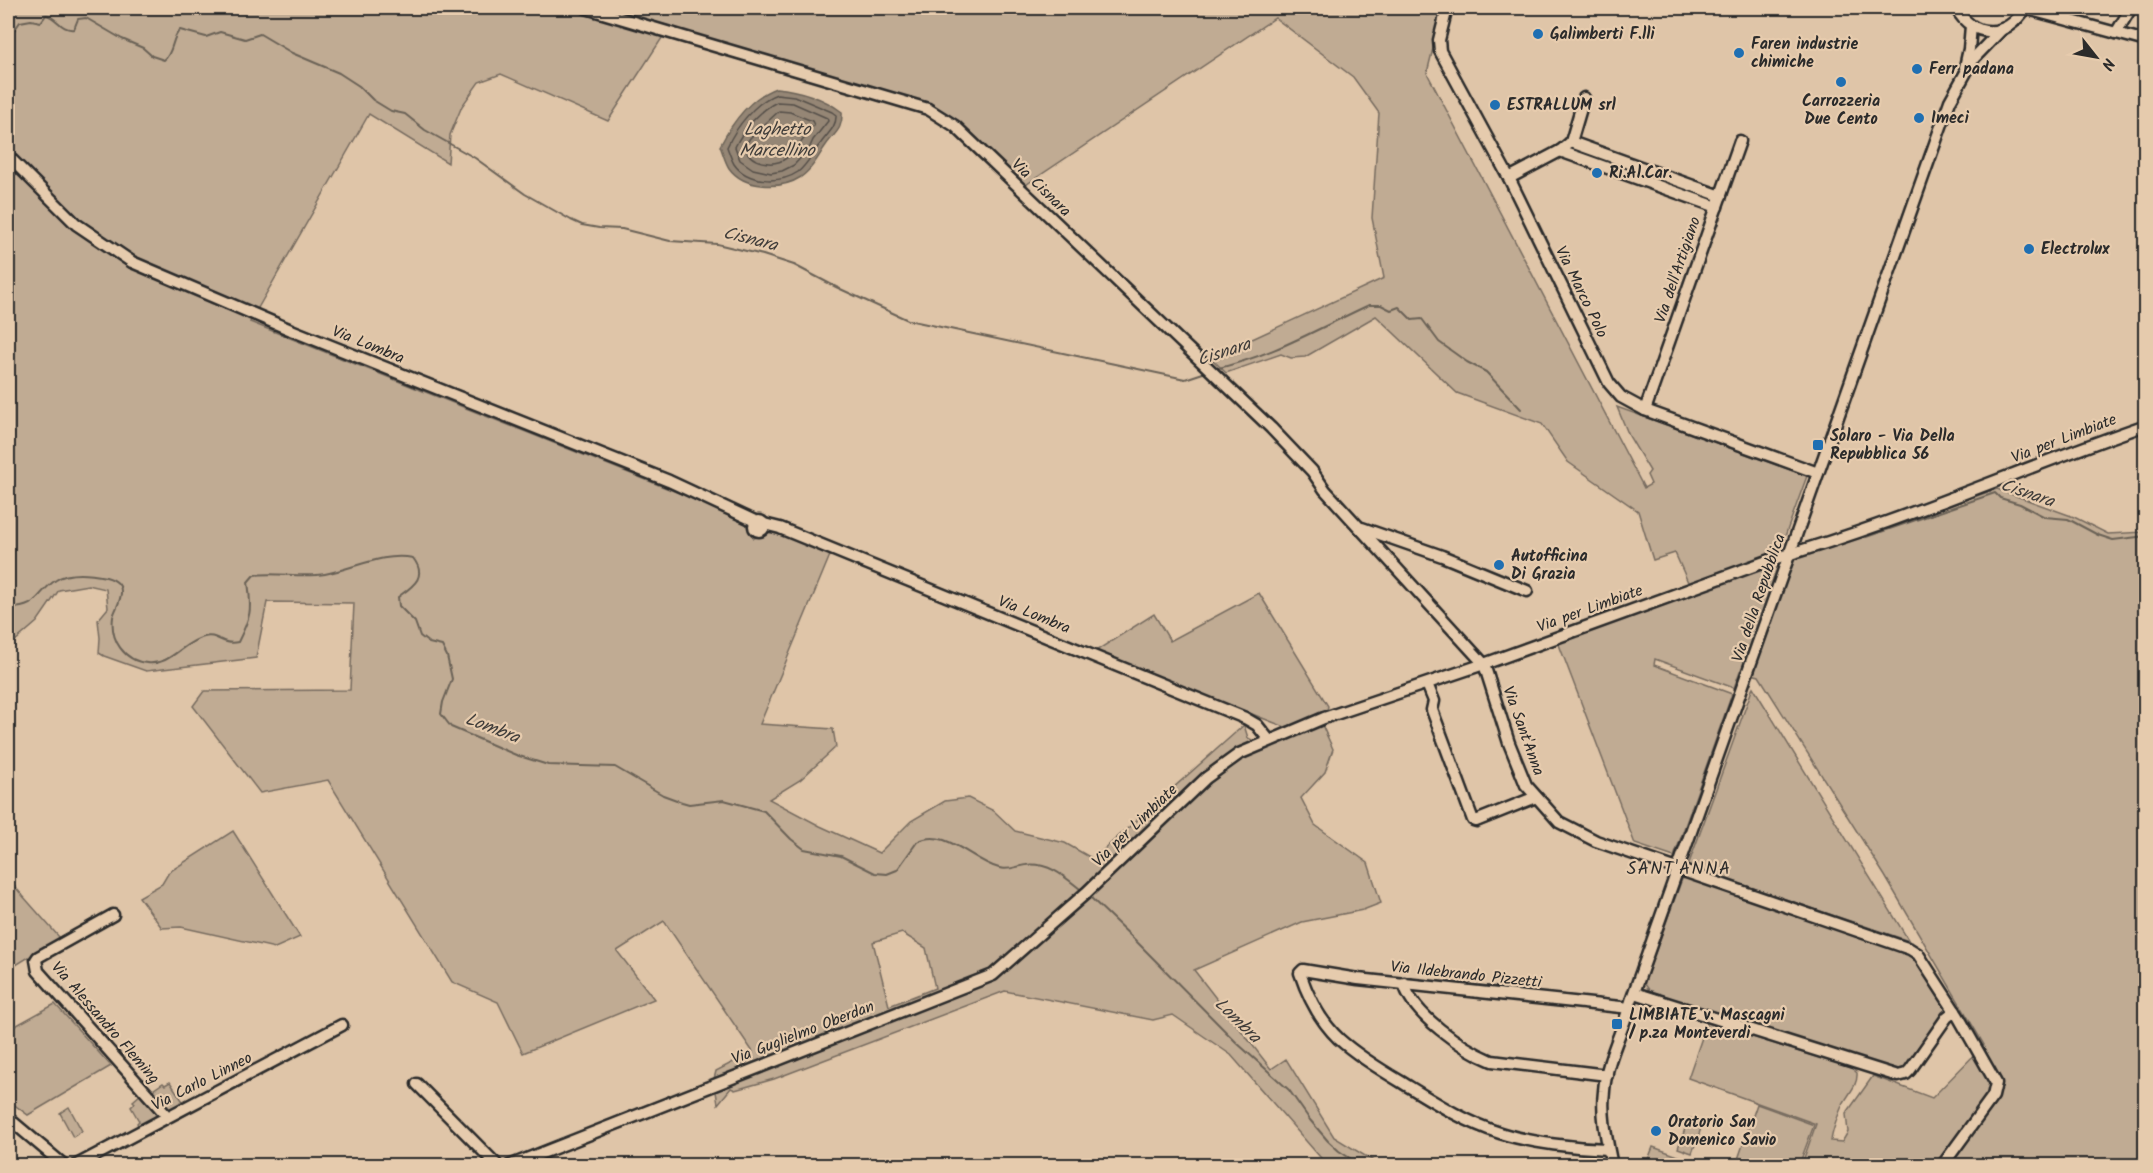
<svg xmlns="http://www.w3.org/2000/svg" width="2153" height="1173" viewBox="0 0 2153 1173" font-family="Kalam,sans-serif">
	<rect width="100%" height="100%" fill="#dfc5a8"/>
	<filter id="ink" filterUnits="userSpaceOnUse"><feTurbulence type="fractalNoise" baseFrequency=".0167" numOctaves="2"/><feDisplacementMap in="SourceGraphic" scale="12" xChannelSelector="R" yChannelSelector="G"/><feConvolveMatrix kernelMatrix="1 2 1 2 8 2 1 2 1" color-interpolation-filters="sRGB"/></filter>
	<g filter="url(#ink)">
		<g fill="#c0ab93" stroke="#766b5f" stroke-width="1.5" fill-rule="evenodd">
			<path d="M8,8H570L664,35L608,121L501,74L479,82L462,106L450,135L448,163L369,114L250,322L679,493L741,515L754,538L777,530L831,553L760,724L833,729L836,747L800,780L769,799L820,826L879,853L911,821L945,801L968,798L994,811L1015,831L1065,843L1093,859L1244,725L1248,738L1264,746L1322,725L1333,749L1325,772L1301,798L1315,825L1368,863L1381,903L1363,910L1302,922L1194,970L1271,1069L1286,1059L1334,1137L1380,1165H1327L1231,1055L1173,1015L1153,1020L1005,991L774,1079L735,1090L731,1088L718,1104L714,1079L716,1071L753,1052L664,921L617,951L654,999L523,1053L498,1002L452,982L328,780L260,793L193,706L204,691L350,690L354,603L267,602L256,658L146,671L104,656L99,653L100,638L98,620L108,608L106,589L88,585L59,590L37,622L8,647ZM902,933L926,948L935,988L889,1006L873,942Z"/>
			<path d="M609,8H1443L1427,73L1644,488L1651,484L1647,475L1650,471L1629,436L1617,407L1807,476L1780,550L1797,557L1997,489L2074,517L2108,534L2145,532V1165L1865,1166L1855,1158L1864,1165H1813L1803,1161L1816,1124L1688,1078L1707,1023L1852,1068L1857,1073C1858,1085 1849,1093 1843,1104C1839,1112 1832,1132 1831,1141L1842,1142L1848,1132L1846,1114L1873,1076L1932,1098L1984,1045L1885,876L1759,676L1740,671L1734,688L1655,659L1654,665L1732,694L1674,857L1635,844L1558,642L1691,589L1675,553L1653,560L1638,511L1568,462L1542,424L1457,393L1376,316L1305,357L1291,358L1281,354L1226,373L1211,358L1384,278L1372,218L1379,113L1353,77L1275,18L1024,186L956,121L925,103Z"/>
			<path d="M1259,593L1328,706L1326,714L1285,727L1094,652L1154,614L1170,641Z"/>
			<path d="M1753,687L1909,941L1688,866Z"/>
			<path d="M233,831L300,937L275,948L181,927L162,928L139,897L162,884L169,872Z"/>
			<path d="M1688,877L1911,955L1948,1012L1905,1071L1897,1072L1650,991L1644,983L1682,879Z"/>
			<path d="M8,879L60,938L8,970Z"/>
			<path d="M55,1004L111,1066L28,1115L8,1100V1030Z"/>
			<path d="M170,1082L184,1103L172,1109L163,1108L150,1092L163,1083L165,1085Z"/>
			<path d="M141,1094L156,1111L155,1117L138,1126L137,1123L139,1121L131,1107L135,1103L133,1101Z"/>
			<path d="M1757,1104L1814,1125L1799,1165H1736Z"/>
			<path d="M69,1107L82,1131L73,1137L60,1113Z"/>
			<path d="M1689,1118L1703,1123L1692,1153L1678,1148Z"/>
			<path d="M1653,1147L1703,1165H1646Z"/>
		</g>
		<path fill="#958675" stroke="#6b6257" stroke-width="1.5" d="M776,88C799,90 824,98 842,112C843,132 833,133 824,148C818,158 811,170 801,177C781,190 744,189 729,168C725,162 723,153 720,146C732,123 751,97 776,88Z"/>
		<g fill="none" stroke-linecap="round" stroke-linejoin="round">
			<g stroke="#554f49" stroke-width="1.5">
				<path d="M777,94L794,96L832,112L836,115C837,127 827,134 821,143C813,152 808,164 798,172C780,184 747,183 734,164C731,159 729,152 727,147C736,127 756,101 777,94Z"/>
				<path d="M777,102L793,103L827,118L828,121L813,140L809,149L794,165L782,171L771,173L753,169L740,160L735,147C743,130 760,110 777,102Z"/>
				<path d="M779,111L790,112L812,121L814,125C799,143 789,169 762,162C753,160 747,155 745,146L750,138Z"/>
			</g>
			<g stroke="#6b6257" stroke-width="2">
				<path d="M8,39L20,22L31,20L41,22L46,15C57,17 61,31 74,29L78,19L86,18L122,39L143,48L152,56L164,60C174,52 171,38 180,30L206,37L220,32L245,39L260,34L292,53L339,73L359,86L373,100L391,111L405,114L425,130L475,158L525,194L571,220L582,225L599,228L622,229L670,241L717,244L763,255L794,265L836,287L908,320L1185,379L1206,372"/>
				<path d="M1214,369C1268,358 1319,328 1369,305H1381L1391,310L1399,307L1412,320L1422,319L1439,342L1467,362L1486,372L1521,409"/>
				<path d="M1866,537L1995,493L2000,498L2020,504L2045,517L2068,519L2098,535L2113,540L2146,536"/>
				<path d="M8,608C39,609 36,593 56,580C69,571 91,574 106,577C113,579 121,583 121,591C122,600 115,609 113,617C110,640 124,661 147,663C171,666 182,642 204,637C217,633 222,646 238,642C251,616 252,611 248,582L254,575C277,572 303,578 325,574C355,568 384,552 413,558C428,577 413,586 398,597L399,606L415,622L420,636L429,643L442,646L447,656L452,679L443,702L441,714L451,727L516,755L548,765L615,767L663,795L682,802L689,804L724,800L764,811L791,839L804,849L841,856L875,873L887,874L897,870L917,842C945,826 973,862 999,868C1009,871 1017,866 1026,865C1048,862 1064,876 1080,889"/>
				<path d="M1090,897L1134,939L1237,1043L1289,1090L1310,1120L1328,1141L1339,1151L1362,1166"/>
			</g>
			<g stroke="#2b2b2b" stroke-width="15">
				<g id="minor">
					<path d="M586,8L928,109L955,126L1271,428L1312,471L1325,490L1484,664L1509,743L1526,785L1559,822L1596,841L1910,949L1918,954L1958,1016L1996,1083L1993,1096L1942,1166"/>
					<path d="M1447,8L1439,40L1440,51L1509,178L1609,383L1621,397L1645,410L1818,473"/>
					<path d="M1956,8C1973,39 2007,39 2025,8"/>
					<path d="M2024,8L2146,41"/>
					<path d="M2116,33L2131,8"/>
					<path d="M1965,67L1969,49L1971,26"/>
					<path d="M1571,142L1721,196"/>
					<path d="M1560,151L1717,207"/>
					<path d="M8,156L76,224L132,262L291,330L669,481L757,522"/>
					<path d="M1509,178L1560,151L1571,142L1584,98"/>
					<path d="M1645,410L1740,141"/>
					<circle cx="759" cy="526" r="5"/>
					<path d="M764,524L780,528L1245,718L1257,725L1269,740"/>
					<path d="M1362,528L1442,556L1527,591"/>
					<path d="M1427,684L1434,701L1432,710L1473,820L1476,821L1536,797"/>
					<path d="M113,915L38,957L36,960L38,971L167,1116"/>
					<path d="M1404,983C1412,1015 1463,1049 1492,1061L1607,1075"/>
					<path d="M1635,993L1898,1076L1906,1074L1910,1070L1947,1017L1955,1011"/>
					<path d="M417,1084L498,1166"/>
					<path d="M8,1118L65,1166"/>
					<path d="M1608,1149C1575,1148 1532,1143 1500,1133C1465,1122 1434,1102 1403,1083C1381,1070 1358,1056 1339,1039C1320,1021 1308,997 1300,973L1303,970L1358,979L1630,1008"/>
					<path d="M75,1166L342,1025"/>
					<path d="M509,1166L993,975L1086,893L1206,778L1239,754L1324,718L1484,664L1773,559C1900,523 2021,468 2146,425"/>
					<path d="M1612,1166C1607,1141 1601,1116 1604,1091C1606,1060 1623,1031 1631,1001L1950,101L1974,58L2002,29"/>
				</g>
			</g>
			<use href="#minor" stroke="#e6cbad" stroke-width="10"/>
		</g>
	</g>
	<g fill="#1f6fb2" stroke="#e6cbad" stroke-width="2">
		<circle cx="1538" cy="34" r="6"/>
		<circle cx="1739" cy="53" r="6"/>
		<circle cx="1917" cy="69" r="6"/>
		<circle cx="1841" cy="82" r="6"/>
		<circle cx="1495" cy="105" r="6"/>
		<circle cx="1919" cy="118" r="6"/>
		<circle cx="1597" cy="173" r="6"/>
		<circle cx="2029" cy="249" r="6"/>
		<rect x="1812" y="439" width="12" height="12" rx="3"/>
		<circle cx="1499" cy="565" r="6"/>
		<rect x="1611" y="1018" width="12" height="12" rx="3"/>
		<circle cx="1656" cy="1131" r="6"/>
	</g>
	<g text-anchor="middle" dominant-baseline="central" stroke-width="4.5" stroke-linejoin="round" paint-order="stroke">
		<g font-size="16" font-weight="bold" fill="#2b2b2b" stroke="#e6cbad" text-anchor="start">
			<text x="1550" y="34">Galimberti F.lli</text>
			<text x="1751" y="44">Faren industrie<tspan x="1751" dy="18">chimiche</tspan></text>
			<text x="1929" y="69">Ferr padana</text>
			<text x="1841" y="101" text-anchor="middle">Carrozzeria<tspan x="1841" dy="18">Due Cento</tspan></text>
			<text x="1507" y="105">ESTRALLUM srl</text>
			<text x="1931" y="118">Imeci</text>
			<text x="1609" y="173">Ri.Al.Car.</text>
			<text x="2041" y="249">Electrolux</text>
			<text x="1830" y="436">Solaro - Via Della<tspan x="1830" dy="18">Repubblica 56</tspan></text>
			<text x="1511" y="556">Autofficina<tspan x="1511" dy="18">Di Grazia</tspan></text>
			<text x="1629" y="1015">LIMBIATE v. Mascagni<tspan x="1629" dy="18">/ p.za Monteverdi</tspan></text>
			<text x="1668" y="1122">Oratorio San<tspan x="1668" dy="18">Domenico Savio</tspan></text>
		</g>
		<g font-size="16" fill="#2b2b2b" stroke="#e6cbad">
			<text transform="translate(1041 188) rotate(44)">Via Cisnara</text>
			<text transform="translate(1678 270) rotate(-71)">Via dell'Artigiano</text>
			<text transform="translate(1581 292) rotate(64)">Via Marco Polo</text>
			<text transform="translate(368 345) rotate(22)">Via Lombra</text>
			<text transform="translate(2064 439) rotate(-21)">Via per Limbiate</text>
			<text transform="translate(1759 598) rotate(-71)">Via della Repubblica</text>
			<text transform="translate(1590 609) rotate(-20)">Via per Limbiate</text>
			<text transform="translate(1034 615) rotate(22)">Via Lombra</text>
			<text transform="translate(1523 731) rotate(70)">Via Sant'Anna</text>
			<text transform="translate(1135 826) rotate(-44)">Via per Limbiate</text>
			<text transform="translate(1466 975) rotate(6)">Via Ildebrando Pizzetti</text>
			<text transform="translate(105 1023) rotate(49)">Via Alessandro Fleming</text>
			<text transform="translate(803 1033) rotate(-21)">Via Guglielmo Oberdan</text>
			<text transform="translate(202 1082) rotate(-27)">Via Carlo Linneo</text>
		</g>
		<g font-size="18" font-style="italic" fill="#403d3a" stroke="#e6cbad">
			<text x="777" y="130">Laghetto<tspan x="777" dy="21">Marcellino</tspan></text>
			<text transform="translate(750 240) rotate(14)">Cisnara</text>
			<text transform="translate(1224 353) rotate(-18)">Cisnara</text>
			<text transform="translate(2027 494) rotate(19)">Cisnara</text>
			<text transform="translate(492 729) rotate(21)">Lombra</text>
			<text transform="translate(1237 1021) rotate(44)">Lombra</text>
		</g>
		<g font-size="18" letter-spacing="1.5" fill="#2b2b2b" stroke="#e6cbad">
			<text x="1679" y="869">SANT'ANNA</text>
		</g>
	</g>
	<rect width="2153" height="1173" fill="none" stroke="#e6cbad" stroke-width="30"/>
	<rect x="15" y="15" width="2123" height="1143" fill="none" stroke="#2b2b2b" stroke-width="2" filter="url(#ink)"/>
	<g transform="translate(2096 57) rotate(121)" stroke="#e6cbad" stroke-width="4.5" paint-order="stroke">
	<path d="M0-4.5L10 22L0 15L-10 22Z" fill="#2b2b2b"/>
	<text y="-9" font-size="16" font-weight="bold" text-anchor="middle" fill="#2b2b2b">N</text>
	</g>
</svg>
